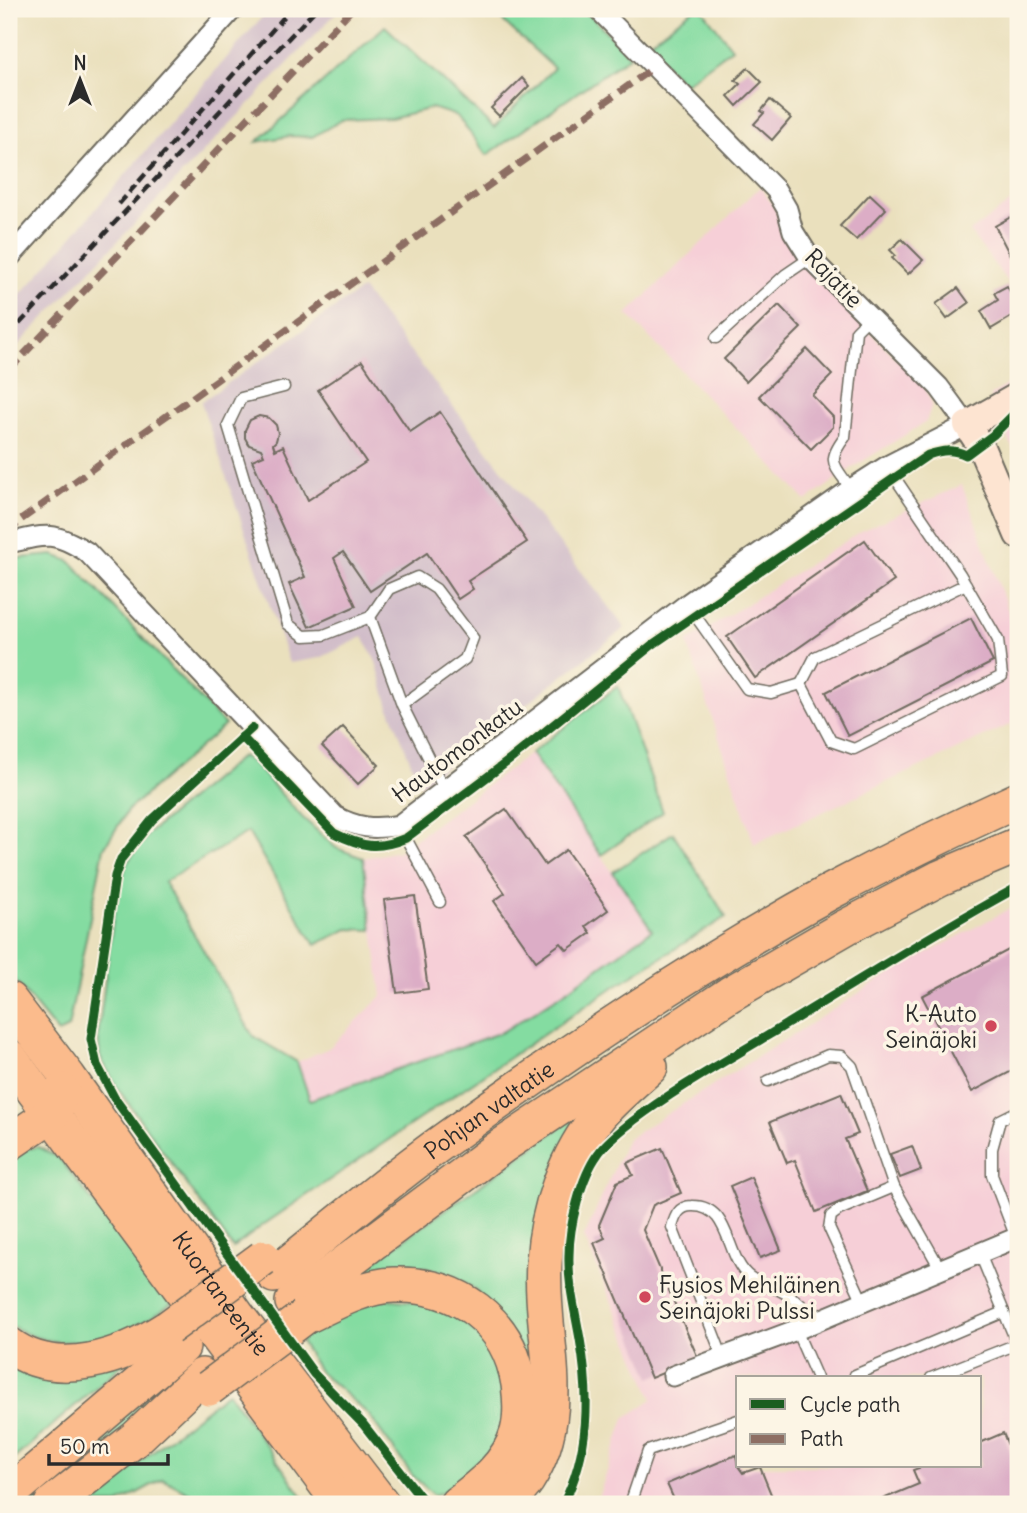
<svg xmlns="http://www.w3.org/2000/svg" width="1027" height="1513" viewBox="0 0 1027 1513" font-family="Delius,sans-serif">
	<rect width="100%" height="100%" fill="#fcf5e5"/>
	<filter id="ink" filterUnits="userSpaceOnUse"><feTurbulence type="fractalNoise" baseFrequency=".0143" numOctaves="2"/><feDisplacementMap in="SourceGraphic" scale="14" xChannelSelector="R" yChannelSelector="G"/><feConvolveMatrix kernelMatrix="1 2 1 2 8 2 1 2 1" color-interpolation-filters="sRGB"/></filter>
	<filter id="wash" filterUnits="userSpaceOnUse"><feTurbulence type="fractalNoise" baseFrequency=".00686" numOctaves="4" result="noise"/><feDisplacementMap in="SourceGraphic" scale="28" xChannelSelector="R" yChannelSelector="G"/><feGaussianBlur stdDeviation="1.57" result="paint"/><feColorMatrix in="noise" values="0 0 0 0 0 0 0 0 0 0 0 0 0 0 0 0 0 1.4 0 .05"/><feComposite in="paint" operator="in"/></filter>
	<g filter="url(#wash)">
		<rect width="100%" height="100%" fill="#eae0bd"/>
		<g fill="#f6cfd7" fill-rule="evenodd">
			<path d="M760,187L775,208L783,236L812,274L924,386L932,404L926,422L855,466L806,501L627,314Z"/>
			<path d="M1018,197V296L970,232Z"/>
			<path d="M1018,377V460L990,396Z"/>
			<path d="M962,485L1018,637V721L754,844L687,642L863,530Z"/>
			<path d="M531,753L652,930L559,996L502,1032L310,1101L297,1062L329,1048L382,996L363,858L399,851Z"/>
			<path d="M1018,904V1504H596L625,1418L653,1399L584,1237L627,1139L886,976ZM738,1378H980V1466H738Z"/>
		</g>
		<g fill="#d1bdc9">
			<path d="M269,9H340L9,355V306L35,279Z"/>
			<path d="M362,289L625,628L420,786L389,707L376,662L363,637L320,658L289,663L201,402Z"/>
		</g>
		<g fill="#84dca1" stroke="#588466" stroke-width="2">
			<path d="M490,9H584L630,56L487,155L457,116L432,108L391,118L342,120L312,137L290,136L257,142L385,26L494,128L554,68Z"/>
			<path d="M694,9H702L732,48L684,84L646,44Z"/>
			<path d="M53,555L70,561L225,725L128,810L104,848L68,1028L58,1033L9,973V559Z"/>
			<path d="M618,686L663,812L601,855L531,753Z"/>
			<path d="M242,756L254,764L302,817L336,848L363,858L372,930L348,929L315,945L248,832L164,882L253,1036L297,1062L310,1100L502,1032L559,996L652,930L613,872L673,833L726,917L609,990L263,1225L233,1248L118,1089L100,1057L98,1035L114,911L126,864L149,833Z"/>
			<path d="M575,1117L540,1380L476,1290L453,1275L425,1267H391L363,1274L364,1268Z"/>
			<path d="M38,1147L59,1158L172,1304C126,1337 60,1359 9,1324V1155L13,1151Z"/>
			<path d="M379,1298L449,1306L497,1354L505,1388L503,1419L494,1447L454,1489L434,1495L413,1476L368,1414L319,1371L297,1335Z"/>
			<path d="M9,1357H131L9,1463Z"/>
			<path d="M191,1358L200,1368L36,1504H17Z"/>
			<path d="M228,1392L308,1504H210L163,1479L117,1504H86Z"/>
		</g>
		<g id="blocks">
			<g fill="#dcadc6">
				<path d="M748,68L762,82L737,106L728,96L740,84L735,80Z"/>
				<path d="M522,78L529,86L499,116L491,108Z"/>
				<path d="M770,100L791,118L772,140L754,124L764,113L761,111Z"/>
				<path d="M870,194L886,209L856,240L840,226Z"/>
				<path d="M1018,213V255L1012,259L995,226Z"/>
				<path d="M902,239L923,260L908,274L892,258L895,255L890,250Z"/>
				<path d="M1007,286L1018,306V313L991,329L981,311L998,300L994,293Z"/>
				<path d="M958,288L969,303L947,319L936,304Z"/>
				<path d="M779,305L801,328L746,382L724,359Z"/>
				<path d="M807,349L832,375L812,395L833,417V427L811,449L759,396Z"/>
				<path d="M362,361L410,432L440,412L527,542L468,581L473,589L458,599L427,553L370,591L343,552L334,558L356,606L309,627L289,584L305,577L252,460L264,455L261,449L249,445L245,438V430L250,420L259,416L269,418L276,425L278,433L276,441L273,444L275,450L283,446L308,500L366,462L318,390Z"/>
				<path d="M865,540L894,581L755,678L727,637Z"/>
				<path d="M971,618L993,662L848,736L826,692Z"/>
				<path d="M343,727L379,765L358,784L322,746Z"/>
				<path d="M506,809L545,865L566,850L608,910L586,926L591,933L567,950L561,943L536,961L494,901L505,893L466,837Z"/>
				<path d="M415,896L428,989L397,993L384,900Z"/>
				<path d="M1018,945V1068L972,1092L922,996Z"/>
				<path d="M841,1093L858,1134L845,1139L867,1191L816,1212L795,1160L787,1163L770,1122Z"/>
				<path d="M912,1146L921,1170L900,1178L890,1154Z"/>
				<path d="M662,1148L681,1193L653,1205L643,1230L698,1358L651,1378L594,1243L605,1238L599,1225L617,1182L633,1175L627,1163Z"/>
				<path d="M751,1177L781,1250L760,1258L730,1186Z"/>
				<path d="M1003,1433L1018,1469V1504H871L919,1484L913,1470L924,1466H980V1443Z"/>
				<path d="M736,1455L738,1466L743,1473L760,1467L775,1504H676L667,1484Z"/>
			</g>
		</g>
	</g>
	<g filter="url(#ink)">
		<use href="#blocks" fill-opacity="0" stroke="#6e6a5e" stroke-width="2"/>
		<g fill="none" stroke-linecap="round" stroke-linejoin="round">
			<g stroke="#6e6a5e" stroke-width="13">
				<g id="lane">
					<path d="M716,338L785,275L810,258"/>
					<path d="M284,387L241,398L228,425L288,624L304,636L324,635L370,617"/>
					<path d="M887,466L960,574L998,640L1002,676L854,749L831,741L801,684L815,657L966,584"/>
					<path d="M851,489C835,465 825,463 845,437L856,331L870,317"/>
					<path d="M687,604L747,689L771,693L801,684"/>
					<path d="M402,705L465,659L473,638L436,589L417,577L389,589L370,617L402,705L445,791"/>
					<path d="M399,825L440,902"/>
					<path d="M768,1081L828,1055L842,1056L852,1066L894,1187L941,1270"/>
					<path d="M1016,1238L992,1175V1149L1000,1120L1018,1111"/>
					<path d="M980,1254L1018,1346"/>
					<path d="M863,1302L829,1228L831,1216L839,1210L894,1187"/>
					<path d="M796,1330L817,1378"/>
					<path d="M723,1358L672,1227C675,1216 679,1206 692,1206C732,1205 725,1259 750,1277C758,1283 770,1286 779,1290C795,1297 805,1309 817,1321"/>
					<path d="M856,1378L855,1375L1004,1312"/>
					<path d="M931,1378L1017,1344"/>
					<path d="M630,1504L648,1451L738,1420"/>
				</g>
			</g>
			<g stroke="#6e6a5e" stroke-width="23">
				<g id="street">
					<path d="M9,258L233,9"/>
					<path d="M9,543C46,534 54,531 87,552L335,816C357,828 374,830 399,825L687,604L851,489L887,466L967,425L939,387L810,258L793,231L787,209L776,190L598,9"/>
					<path d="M673,1376L796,1330L1018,1237"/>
				</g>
			</g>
			<g stroke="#6e6a5e" stroke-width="30">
				<path id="secondary" d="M1018,396L967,425L980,445L1018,535"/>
			</g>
			<g stroke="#6e6a5e" stroke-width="38">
				<g id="highway">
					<path id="s1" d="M9,1000L68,1077L238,1317L382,1504"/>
					<path d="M9,1057L341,1504"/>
					<path d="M9,1143L53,1113L62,1091"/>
					<path id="s2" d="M274,1275C331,1230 386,1182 445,1140C568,1052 695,966 828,893C890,860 954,829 1018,800"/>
					<path d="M293,1302L502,1146L730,994L846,927L940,878L1018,845"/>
					<path d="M304,1317C332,1304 362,1286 394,1285C457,1283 509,1320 519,1384C521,1399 522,1417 518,1432C509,1464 482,1485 457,1504"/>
					<path d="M9,1345C57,1381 123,1357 168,1328"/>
					<path d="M9,1494L182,1347"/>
					<path d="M52,1504L135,1439L202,1376"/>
					<path d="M505,1504C512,1497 521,1489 527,1480C572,1410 539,1337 544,1262C547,1210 566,1154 600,1114C615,1097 633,1082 650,1067"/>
				</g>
			</g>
			<use href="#lane" stroke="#fff" stroke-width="10"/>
			<use href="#street" stroke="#fff" stroke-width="19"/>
			<use href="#secondary" stroke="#fde4d1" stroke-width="26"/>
			<use href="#highway" stroke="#fbbb8c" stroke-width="35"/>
			<g stroke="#2b2b2b" stroke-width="4.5" stroke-dasharray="10 5" stroke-linecap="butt">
				<path d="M119,204L291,9"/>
				<path d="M9,335L316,9"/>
			</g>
			<g stroke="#6e6a5e" stroke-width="38" stroke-linecap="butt">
				<g id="highway-bridge">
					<path d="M168,1328L263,1258"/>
					<path d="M209,1388L304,1317"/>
				</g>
			</g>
			<use href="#highway-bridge" stroke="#fbbb8c" stroke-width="35"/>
			<g stroke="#8d6e63" stroke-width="7" stroke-dasharray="14 7" stroke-linecap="butt">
				<path d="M9,370L352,9"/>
				<path d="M9,536L18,522L653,68"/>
			</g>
			<g stroke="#fcf5e5" stroke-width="13">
				<g id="cycleway">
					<path d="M252,728L152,820L121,859L115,876L91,1039L97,1065L115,1099L314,1374L363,1424L426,1504"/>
					<path d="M242,737L334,833C362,847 377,850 406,838L511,759L652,645L928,455C943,450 952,449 966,455L993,435L1018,410"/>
					<path d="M563,1504C590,1452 590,1396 580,1339C575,1310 568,1284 569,1255C569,1226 581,1177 598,1154C607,1141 621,1131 633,1121C675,1089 722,1063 767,1036C850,986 933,933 1018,887"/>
				</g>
			</g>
			<use href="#cycleway" stroke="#1b5e20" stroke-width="9"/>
		</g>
	</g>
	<g fill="#d1495b" stroke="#fcf5e5" stroke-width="2.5">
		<circle cx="991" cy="1026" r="7"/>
		<circle cx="645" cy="1297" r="7"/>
	</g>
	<g text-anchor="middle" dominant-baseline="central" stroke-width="7" stroke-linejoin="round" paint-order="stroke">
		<g font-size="23" fill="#2b2b2b" stroke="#fcf5e5">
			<text transform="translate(834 278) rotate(46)">Rajatie</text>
			<text transform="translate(457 750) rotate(-37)">Hautomonkatu</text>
			<text stroke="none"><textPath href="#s2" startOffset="271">Pohjan valtatie</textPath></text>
			<text stroke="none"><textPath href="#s1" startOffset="362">Kuortaneentie</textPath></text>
		</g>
		<g font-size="23" fill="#2b2b2b" stroke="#fcf5e5" text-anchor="end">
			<text x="977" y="1013">K-Auto<tspan x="977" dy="26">Seinäjoki</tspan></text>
			<text x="659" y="1284" text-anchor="start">Fysios Mehiläinen<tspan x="659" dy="26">Seinäjoki Pulssi</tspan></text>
		</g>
	</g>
	<rect width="1027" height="1513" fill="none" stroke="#fcf5e5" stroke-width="35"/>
	<rect x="736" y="1376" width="245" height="91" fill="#fcf5e5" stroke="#a8a49b" stroke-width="2"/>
	<rect x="750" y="1399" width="35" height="10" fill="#1b5e20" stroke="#a8a49b" stroke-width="2"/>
	<text x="800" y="1412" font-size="21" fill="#2b2b2b">Cycle path</text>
	<rect x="750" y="1434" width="35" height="10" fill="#8d6e63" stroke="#a8a49b" stroke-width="2"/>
	<text x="800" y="1446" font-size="21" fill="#2b2b2b">Path</text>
	<g transform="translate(80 80)" stroke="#fcf5e5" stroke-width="5" paint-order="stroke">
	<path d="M0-5L12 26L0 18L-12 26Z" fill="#2b2b2b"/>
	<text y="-10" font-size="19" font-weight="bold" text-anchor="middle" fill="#2b2b2b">N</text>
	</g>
	<path d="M49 1454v10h119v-10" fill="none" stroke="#2b2b2b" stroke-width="3.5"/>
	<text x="60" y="1454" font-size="21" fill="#2b2b2b" stroke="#fcf5e5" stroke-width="5" paint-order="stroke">50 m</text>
</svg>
